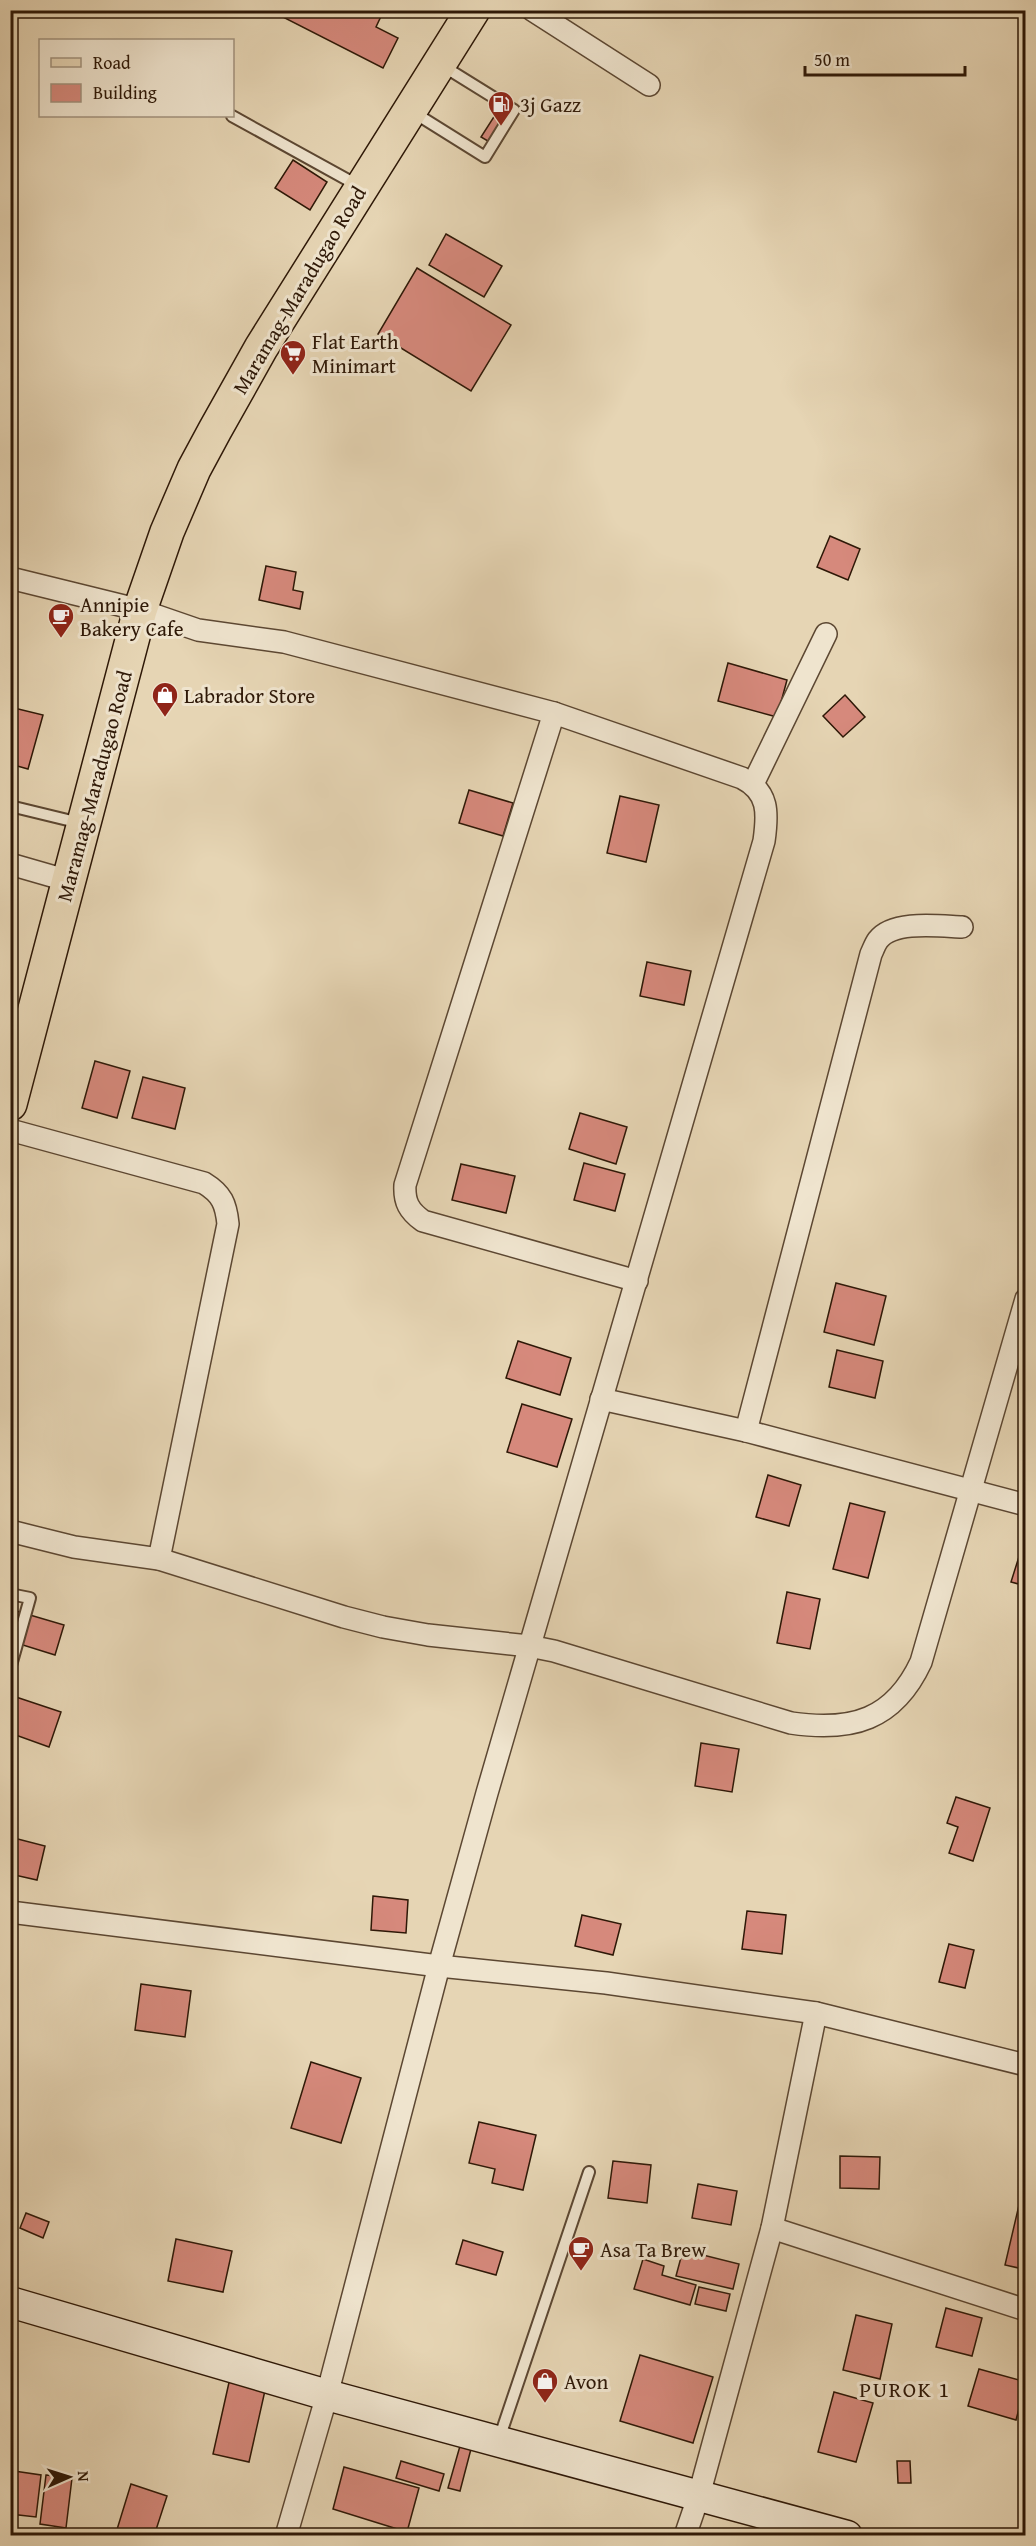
<svg xmlns="http://www.w3.org/2000/svg" width="1036" height="2546" viewBox="0 0 1036 2546" font-family="'Gentium Book Plus',serif">
	<rect width="100%" height="100%" fill="#e6d5b4"/>
	<filter id="stains"><feTurbulence type="fractalNoise" baseFrequency=".00333" numOctaves="4"/><feColorMatrix values="0 0 0 0 .2 0 0 0 0 .09 0 0 0 0 .02 0 0 0 .5 -.17"/></filter>
	<radialGradient id="worn" r=".72"><stop offset=".6" stop-color="#630" stop-opacity="0"/><stop offset="1" stop-color="#630" stop-opacity=".3"/></radialGradient>
	<g fill="#d6897c" stroke="#2e1807" stroke-width="1.5">
		<path d="M277,10H384L376,27L398,38L383,68L275,13Z"/>
		<path d="M497,112L513,122L498,147L481,137Z"/>
		<path d="M293,160L327,182L310,210L275,188Z"/>
		<path d="M446,234L502,266L484,297L429,265Z"/>
		<path d="M417,268L511,325L471,391L378,334Z"/>
		<path d="M830,536L860,549L848,580L817,567Z"/>
		<path d="M266,566L296,572L293,590L303,592L300,609L259,600Z"/>
		<path d="M728,663L787,680L777,717L718,701Z"/>
		<path d="M845,695L865,717L843,737L823,716Z"/>
		<path d="M10,707L43,715L28,769L10,764Z"/>
		<path d="M469,790L513,803L503,836L459,823Z"/>
		<path d="M620,796L659,805L646,862L607,853Z"/>
		<path d="M647,962L691,971L684,1005L640,996Z"/>
		<path d="M95,1061L130,1071L117,1118L82,1108Z"/>
		<path d="M143,1077L185,1088L175,1129L132,1118Z"/>
		<path d="M580,1113L627,1127L616,1164L569,1149Z"/>
		<path d="M584,1163L625,1174L615,1211L574,1200Z"/>
		<path d="M461,1164L515,1176L506,1213L452,1200Z"/>
		<path d="M836,1283L886,1296L874,1345L824,1332Z"/>
		<path d="M518,1341L571,1358L560,1395L506,1378Z"/>
		<path d="M837,1350L883,1361L875,1398L829,1387Z"/>
		<path d="M522,1404L572,1419L557,1467L507,1452Z"/>
		<path d="M768,1475L801,1485L789,1526L756,1517Z"/>
		<path d="M850,1503L885,1512L868,1578L833,1569Z"/>
		<path d="M1023,1544L1026,1545V1586L1011,1582Z"/>
		<path d="M787,1592L820,1599L810,1649L777,1643Z"/>
		<path d="M13,1610L64,1625L55,1655L10,1641V1619Z"/>
		<path d="M10,1695L61,1712L49,1747L10,1733Z"/>
		<path d="M701,1743L739,1749L732,1792L695,1786Z"/>
		<path d="M956,1797L990,1808L973,1861L949,1853L958,1827L947,1823Z"/>
		<path d="M10,1837L45,1846L37,1880L10,1874Z"/>
		<path d="M373,1896L408,1900L406,1933L371,1930Z"/>
		<path d="M747,1911L786,1915L782,1954L742,1949Z"/>
		<path d="M582,1915L621,1924L613,1955L575,1946Z"/>
		<path d="M949,1944L974,1950L965,1988L939,1982Z"/>
		<path d="M141,1984L191,1991L185,2037L135,2030Z"/>
		<path d="M311,2062L361,2078L341,2143L291,2128Z"/>
		<path d="M479,2122L536,2135L523,2190L492,2183L495,2169L469,2163Z"/>
		<path d="M840,2156L880,2157L879,2189L840,2188Z"/>
		<path d="M613,2161L651,2165L647,2203L608,2198Z"/>
		<path d="M698,2184L737,2191L731,2225L692,2218Z"/>
		<path d="M1019,2205L1026,2206V2258L1023,2269L1005,2265Z"/>
		<path d="M26,2213L49,2222L43,2238L20,2228Z"/>
		<path d="M176,2239L232,2251L223,2292L168,2281Z"/>
		<path d="M463,2240L503,2252L496,2275L456,2264Z"/>
		<path d="M683,2250L739,2264L733,2289L676,2276Z"/>
		<path d="M643,2259L664,2266L662,2275L696,2285L690,2305L634,2289Z"/>
		<path d="M699,2287L730,2294L726,2311L695,2304Z"/>
		<path d="M946,2308L982,2318L972,2356L936,2347Z"/>
		<path d="M856,2315L892,2324L880,2379L843,2370Z"/>
		<path d="M640,2355L713,2377L693,2443L620,2421Z"/>
		<path d="M979,2369L1026,2382L1016,2420L968,2406Z"/>
		<path d="M230,2378L266,2386L249,2462L213,2454Z"/>
		<path d="M834,2392L873,2403L856,2462L818,2452Z"/>
		<path d="M460,2446L471,2449L460,2491L448,2488Z"/>
		<path d="M401,2461L444,2474L439,2491L396,2478Z"/>
		<path d="M897,2461H910L911,2483H898Z"/>
		<path d="M344,2467L419,2488L407,2532L333,2509Z"/>
		<path d="M14,2471L41,2475L36,2517L10,2514Z"/>
		<path d="M46,2475L72,2478L66,2528L40,2524Z"/>
		<path d="M131,2484L167,2496L154,2536H115Z"/>
	</g>
	<g fill="none" stroke-linecap="round" stroke-linejoin="round">
		<g stroke="#5c4732" stroke-width="14">
			<g id="lane">
				<path d="M413,112L485,157L514,110L443,66"/>
				<path d="M232,116L357,185"/>
				<path d="M10,806L80,823"/>
				<path d="M10,1594L30,1598L10,1669"/>
				<path d="M499,2439L589,2172"/>
			</g>
		</g>
		<g stroke="#5c4732" stroke-width="24">
			<g id="street">
				<path d="M532,10L649,85"/>
				<path d="M10,578L140,610L198,630L284,642L554,713L742,778C769,792 768,813 764,841L487,1793L439,1966L327,2395L286,2536"/>
				<path d="M554,713L405,1185C404,1202 409,1211 423,1221L637,1281"/>
				<path d="M753,784L826,634"/>
				<path d="M10,864L69,881"/>
				<path d="M10,1130L204,1183C222,1194 226,1204 228,1224L159,1559"/>
				<path d="M601,1399L746,1431L1026,1505"/>
				<path d="M746,1431L871,954C873,950 875,944 878,940C893,920 939,926 962,927"/>
				<path d="M10,1531L74,1547L159,1559L344,1617L383,1627L428,1635L529,1646L554,1651L791,1723C852,1732 894,1720 921,1662L1026,1299"/>
				<path d="M10,1912L439,1966L606,1983L816,2013L1026,2065"/>
				<path d="M772,2228L1026,2310"/>
				<path d="M685,2536L699,2495L772,2228L816,2013"/>
			</g>
		</g>
		<g stroke="#2e1807" stroke-width="33">
			<path id="secondary" d="M10,2302L327,2395L847,2536"/>
		</g>
		<g stroke="#2e1807" stroke-width="36">
			<path id="primary" d="M10,1104L140,610L167,532L194,469L215,430L261,348L473,10"/>
		</g>
		<use href="#lane" stroke="#efe4ce" stroke-width="10"/>
		<use href="#street" stroke="#efe4ce" stroke-width="21"/>
		<use href="#secondary" stroke="#efe4ce" stroke-width="30"/>
		<use href="#primary" stroke="#e6d5b4" stroke-width="33"/>
	</g>
	<defs>
		<g id="fuel-pin" transform="scale(1.35)"><path d="M0 17L-7.5 6A9.5 9.5 0 1 1 7.5 6Z" fill="#8f2418" stroke="#efe4ce"/><path d="M-5.5-6h7V0h2V4h1.3V-2.5L3-4.5l.8-.8L6-3V5H2.5V1h-1V6h-7ZM-4.2-4.7v3.2H.2V-4.7Z" fill="#fff"/></g>
		<g id="supermarket-pin" transform="scale(1.35)"><path d="M0 17L-7.5 6A9.5 9.5 0 1 1 7.5 6Z" fill="#8f2418" stroke="#efe4ce"/><path d="M-6-5.5h2.5l.6 2H6L4.5 2H-2.5L-4.4-4H-6ZM-1.5 3.2a1.3 1.3 0 1 0 .1 0ZM3 3.2a1.3 1.3 0 1 0 .1 0Z" fill="#fff"/></g>
		<g id="cafe-pin" transform="scale(1.35)"><path d="M0 17L-7.5 6A9.5 9.5 0 1 1 7.5 6Z" fill="#8f2418" stroke="#efe4ce"/><path d="M-5.5-4.5H6V0H3Q3 3.5 0 3.5H-2.5Q-5.5 3.5-5.5 0ZM3-3.2v2h1.7v-2ZM-6 4.5H4V6H-6Z" fill="#fff"/></g>
		<g id="shop-pin" transform="scale(1.35)"><path d="M0 17L-7.5 6A9.5 9.5 0 1 1 7.5 6Z" fill="#8f2418" stroke="#efe4ce"/><path d="M-5-2.5h2.3a2.7 3.5 0 0 1 5.4 0H5L5.5 6h-11ZM-1.5-2.5h3a1.5 2.3 0 0 0-3 0Z" fill="#fff"/></g>
	</defs>
	<g fill-rule="evenodd">
		<use href="#fuel-pin" x="501" y="104"/>
		<use href="#supermarket-pin" x="293" y="353"/>
		<use href="#cafe-pin" x="61" y="616"/>
		<use href="#shop-pin" x="165" y="695"/>
		<use href="#cafe-pin" x="581" y="2249"/>
		<use href="#shop-pin" x="545" y="2381"/>
	</g>
	<g text-anchor="middle" dominant-baseline="central" stroke-width="6" stroke-linejoin="round" paint-order="stroke">
		<g font-size="21" fill="#2e1807" stroke="#efe4ce" text-anchor="start">
			<text x="520" y="104">3j Gazz</text>
			<text x="312" y="341">Flat Earth<tspan x="312" dy="24">Minimart</tspan></text>
			<text x="80" y="604">Annipie<tspan x="80" dy="24">Bakery Cafe</tspan></text>
			<text x="184" y="695">Labrador Store</text>
			<text x="600" y="2249">Asa Ta Brew</text>
			<text x="564" y="2381">Avon</text>
		</g>
		<g font-size="21" fill="#2e1807" stroke="#efe4ce">
			<text transform="translate(299 290) rotate(-59)">Maramag-Maradugao Road</text>
			<text transform="translate(94 786) rotate(-75)">Maramag-Maradugao Road</text>
		</g>
		<g font-size="22" letter-spacing="1.5" fill="#2e1807" stroke="#efe4ce">
			<text x="905" y="2389">PUROK 1</text>
		</g>
	</g>
	<rect width="1036" height="2546" fill="none" stroke="#e6d5b4" stroke-width="36"/>
	<rect x="12" y="12" width="1012" height="2522" fill="none" stroke="#2e1807" stroke-width="3"/>
	<rect x="18" y="18" width="1000" height="2510" fill="none" stroke="#2e1807" stroke-width="1.5"/>
	<rect x="39" y="39" width="195" height="78" fill="#efe4ce" stroke="#a2927e" stroke-width="1.5"/>
	<rect x="51" y="58" width="30" height="9" fill="#e6d5b4" stroke="#a2927e" stroke-width="1.5"/>
	<text x="93" y="69" font-size="18" fill="#2e1807">Road</text>
	<rect x="51" y="84" width="30" height="18" fill="#d6897c" stroke="#a2927e" stroke-width="1.5"/>
	<text x="93" y="99" font-size="18" fill="#2e1807">Building</text>
	<g transform="translate(69 2477) rotate(87)" stroke="#efe4ce" stroke-width="4.5" paint-order="stroke">
	<path d="M0-4.5L10 22L0 15L-10 22Z" fill="#2e1807"/>
	<text y="-9" font-size="16" font-weight="bold" text-anchor="middle" fill="#2e1807">N</text>
	</g>
	<path d="M805 66v9h160v-9" fill="none" stroke="#2e1807" stroke-width="3"/>
	<text x="814" y="66" font-size="18" fill="#2e1807" stroke="#efe4ce" stroke-width="4.5" paint-order="stroke">50 m</text>
	<rect width="100%" height="100%" filter="url(#stains)"/>
	<rect width="100%" height="100%" fill="url(#worn)"/>
</svg>
